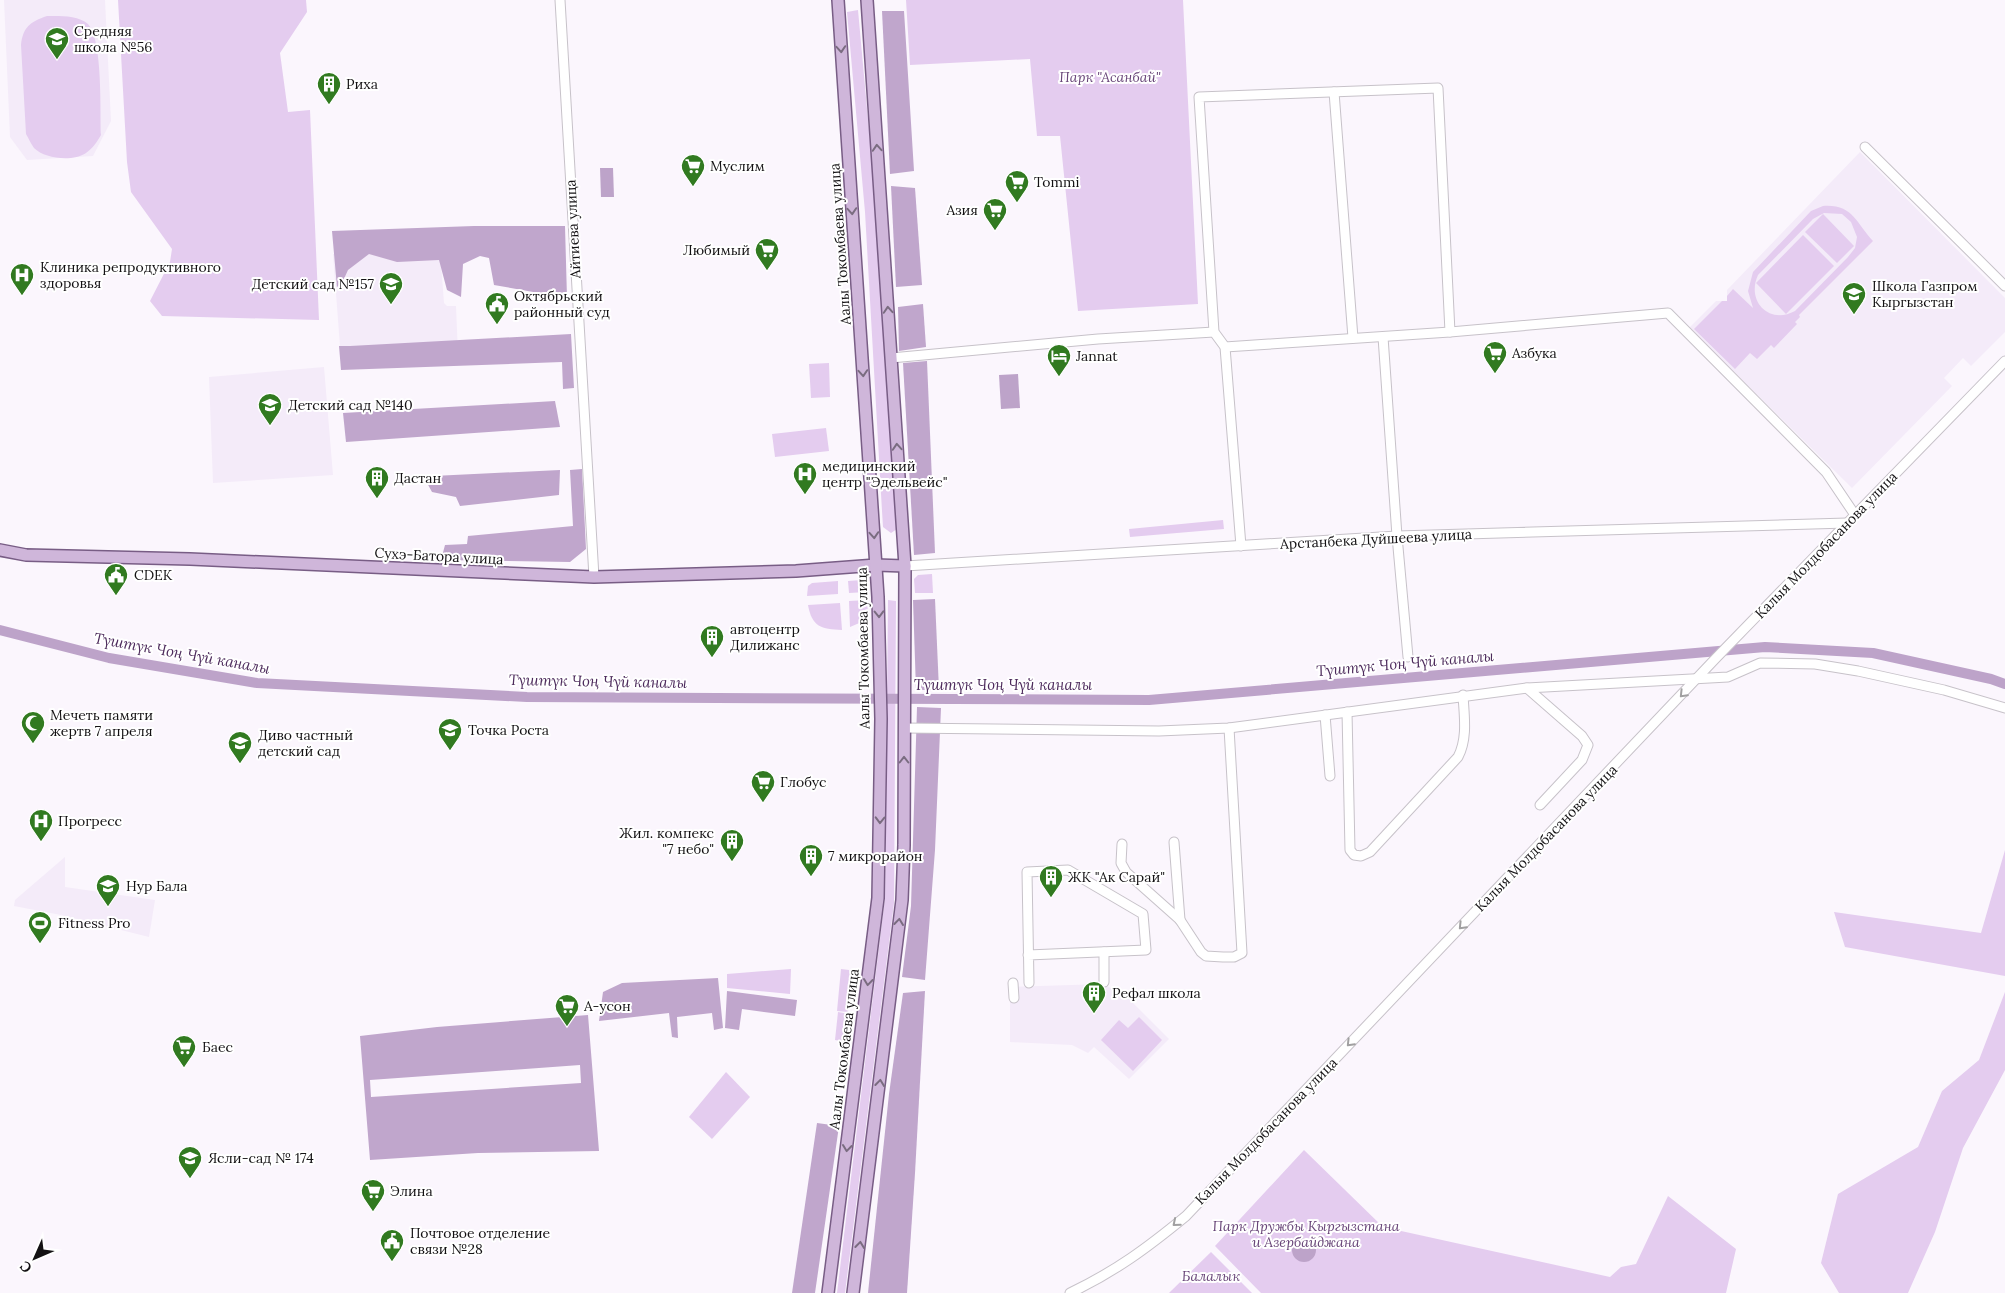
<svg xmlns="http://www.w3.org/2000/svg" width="2005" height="1293" viewBox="0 0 2005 1293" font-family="Lora,serif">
	<rect width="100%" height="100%" fill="#fbf6fd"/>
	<g fill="#f4ebf9">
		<path d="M4,0H105L111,121L93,156L27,160L10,137Z"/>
		<path d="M1860,152L2005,298V332L1971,366L1963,358L1944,378L1952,386L1852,488L1689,328L1716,301H1727V290Z"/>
		<path d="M440,250L444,303L447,306H456L458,354L341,359L333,254Z"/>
		<path d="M324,367L333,475L213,483L209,377Z"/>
		<path d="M65,857V887L155,900L149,937L61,915L14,906L15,900Z"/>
		<path d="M1103,984L1126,996L1169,1039L1129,1079L1094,1047L1088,1053L1072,1045L1010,1042V987Z"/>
	</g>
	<g fill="#e4ccef" fill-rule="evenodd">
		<path d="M118,0H306L307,12L280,53L288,112L310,110L319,320L162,316L150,301L170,262L172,249L131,192L127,162Z"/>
		<path d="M906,0H1183L1198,304L1078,311L1060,136H1037L1030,59L910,65Z"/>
		<path d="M858,10L882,272L897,529L891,533L883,527L882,511L865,212L847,12Z"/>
		<path d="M47,16C59,16 78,15 88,24C103,40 100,111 101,135C97,142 93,148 86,153C73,162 45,159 34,148C31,144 29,139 26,134L21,45C23,27 30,22 47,16Z"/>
		<path d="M1823,206C1853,204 1856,223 1873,241L1799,315L1800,317L1795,322L1797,324L1774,348L1771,345L1757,359L1750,353L1735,369L1694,329L1722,301H1727V296L1733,289L1753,308L1748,291L1753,272L1811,211ZM1824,213L1842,214L1851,222L1857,237L1855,248L1848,257L1795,311C1769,325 1746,301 1758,275L1813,219Z"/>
		<path d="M1823,214L1854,246L1837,263L1805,232Z"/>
		<path d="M1803,235L1834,266L1786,314L1756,283Z"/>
		<path d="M829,363L830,397L811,398L809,364Z"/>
		<path d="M826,428L829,451L775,457L772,434Z"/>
		<path d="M1223,520L1224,529L1130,537L1129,529Z"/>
		<path d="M932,574L933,593H915L914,579L918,575Z"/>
		<path d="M862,580L865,582L866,592L849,593L848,581Z"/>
		<path d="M838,581V594L807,596L808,586L812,583Z"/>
		<path d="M867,600L868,615L864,621L850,627L849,601Z"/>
		<path d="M888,600L896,601L894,903L845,1293H837L885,898Z"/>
		<path d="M840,603L842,630C821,629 812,627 808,605Z"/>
		<path d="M2005,850V976L1845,947L1834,912L1981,933Z"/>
		<path d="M791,969L790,994L727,988V974Z"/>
		<path d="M841,969L849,970L852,977L848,1012L837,1011Z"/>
		<path d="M2005,992V1070L1963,1148L1935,1232L1908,1293H1839L1821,1263L1838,1194L1918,1147L1942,1091L1979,1060Z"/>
		<path d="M838,1012L849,1014L846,1042L835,1040Z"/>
		<path d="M1139,1017L1162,1040L1133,1071L1101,1040L1119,1020L1128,1028Z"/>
		<path d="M726,1072L750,1097L712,1139L689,1117Z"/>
		<path d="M1304,1150L1383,1227L1610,1277L1621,1267L1636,1264L1668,1196L1736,1249L1726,1293H1261L1215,1246Z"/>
		<path d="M1211,1252L1252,1293H1169L1170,1292Z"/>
	</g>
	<g fill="#c0a6cc" fill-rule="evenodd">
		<path d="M882,11H904L914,171L890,174Z"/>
		<path d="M891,186L915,188L922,285L896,287Z"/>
		<path d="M474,226H565L567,298L494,285L489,258L480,256L463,264L461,297L447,290L439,260L397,262L369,254L348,270L343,281L337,287L332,231Z"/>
		<path d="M923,304L926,347L899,351L898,307Z"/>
		<path d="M571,334L574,388L563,389L562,362L341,370L339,346H350Z"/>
		<path d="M927,361L935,553L914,555L903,363Z"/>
		<path d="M555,401L560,427L346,442L343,413Z"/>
		<path d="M582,469L586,549L570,562L441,560L445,545L467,544L468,536L573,526L570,470Z"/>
		<path d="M560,470L559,495L460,506L456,497L432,492L426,481L433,476Z"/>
		<path d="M935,599L939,690H916L913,600Z"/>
		<path d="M917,707L941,708L935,850L925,980L902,977L911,906Z"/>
		<path d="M718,978L723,1028L714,1030L712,1013L677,1017L678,1038L672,1037L669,1013L599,1021L603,992L622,983Z"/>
		<path d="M727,991L797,1000L795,1016L742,1009L739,1030L725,1028Z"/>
		<path d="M925,991L915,1173L907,1293H868L889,1094L903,993Z"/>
		<path d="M588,1015L599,1151L478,1153L370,1160L360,1036L437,1027ZM580,1065L581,1083L371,1097L370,1080Z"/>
		<path d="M817,1123L839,1126L815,1293H792Z"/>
	</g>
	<g fill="#bda3c9">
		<path d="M600,168H613L614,197H601Z"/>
		<path d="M1018,374L1020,408L1001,409L999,375Z"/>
		<circle cx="1304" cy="1250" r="12"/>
	</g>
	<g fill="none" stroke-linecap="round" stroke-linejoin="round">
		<path stroke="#bda3c9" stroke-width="10" d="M0,630L109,658L257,683L527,697L1149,700L1765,647L1873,653L1991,679L2005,684"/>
		<g stroke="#c7c2c9" stroke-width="11">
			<g id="minor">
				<path d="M560,0L594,577"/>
				<path d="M1334,92L1353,338"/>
				<path d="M1865,147L2005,286"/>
				<path d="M1383,337L1397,536L1408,657"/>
				<path d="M1225,347L1450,332L1668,313L1826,472L1855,515"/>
				<path d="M891,358L1098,339L1214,332"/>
				<path d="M1241,546L1225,347L1214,332L1199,97L1438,88L1450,332"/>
				<path d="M905,566L1397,536L1847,523"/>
				<path d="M1527,688L1582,736L1588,745L1582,760L1540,805"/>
				<path d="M1347,712L1350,850L1354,855L1361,856L1370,852L1458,757C1468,738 1464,715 1463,695"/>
				<path d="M1325,715L1330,776"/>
				<path d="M904,728L1159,731L1229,728L1527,688L1728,677L1760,663L1815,664L1858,671L1944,690L2005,708"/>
				<path d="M1174,842L1180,920"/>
				<path d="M1122,844L1121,863L1126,872L1180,920L1201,952L1206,956L1223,957H1234L1242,953L1229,728"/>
				<path d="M1104,952V982"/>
				<path d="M1028,955L1146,950L1143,914L1068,870L1027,872L1029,983"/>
				<path d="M1013,983L1014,998"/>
				<path d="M1070,1293C1116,1271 1147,1248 1186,1216L1716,658L2005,361"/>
			</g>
		</g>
		<g stroke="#785d85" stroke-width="14">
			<g id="major">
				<path d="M0,550L26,555L190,559L594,577L796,571L876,565L905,566"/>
				<path d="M828,1293L878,898L881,719L878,597L838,0"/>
				<path d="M853,1293L902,900L904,845L905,566L867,0"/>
			</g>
		</g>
		<use href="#minor" stroke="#fff" stroke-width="9"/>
		<use href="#major" stroke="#cfb6da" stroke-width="11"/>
	</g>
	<defs><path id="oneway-chevron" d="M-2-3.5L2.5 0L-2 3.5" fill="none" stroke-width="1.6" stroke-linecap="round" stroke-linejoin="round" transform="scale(1.25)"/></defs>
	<g stroke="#7a6c80">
		<use href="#oneway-chevron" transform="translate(841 49) rotate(86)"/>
		<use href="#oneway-chevron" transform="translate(877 148) rotate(-94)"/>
		<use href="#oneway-chevron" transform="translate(852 211) rotate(86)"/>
		<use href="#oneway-chevron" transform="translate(888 310) rotate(-94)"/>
		<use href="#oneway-chevron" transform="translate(863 373) rotate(86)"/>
		<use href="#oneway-chevron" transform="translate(897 447) rotate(-94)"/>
		<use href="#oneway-chevron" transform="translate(874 535) rotate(86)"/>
		<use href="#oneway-chevron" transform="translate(879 614) rotate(89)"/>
		<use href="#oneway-chevron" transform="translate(904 760) rotate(-90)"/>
		<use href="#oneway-chevron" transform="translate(880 820) rotate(91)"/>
		<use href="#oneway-chevron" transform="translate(899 922) rotate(-83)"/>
		<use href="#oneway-chevron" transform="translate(868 982) rotate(97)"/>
		<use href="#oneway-chevron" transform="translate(880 1083) rotate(-83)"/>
		<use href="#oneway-chevron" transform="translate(847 1148) rotate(97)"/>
		<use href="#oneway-chevron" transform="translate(860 1245) rotate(-83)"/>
	</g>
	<g stroke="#a1a0a1">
		<use href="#oneway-chevron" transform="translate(1683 694) rotate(134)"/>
		<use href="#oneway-chevron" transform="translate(1462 926) rotate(134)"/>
		<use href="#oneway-chevron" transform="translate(1350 1043) rotate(134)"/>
		<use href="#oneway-chevron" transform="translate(1176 1223) rotate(140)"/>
	</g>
	<defs>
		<g id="school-pin" transform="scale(1.25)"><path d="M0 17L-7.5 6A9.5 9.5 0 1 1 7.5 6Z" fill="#317a20" stroke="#fff"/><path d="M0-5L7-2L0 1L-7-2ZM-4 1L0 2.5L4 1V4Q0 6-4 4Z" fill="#fff"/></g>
		<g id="building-pin" transform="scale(1.25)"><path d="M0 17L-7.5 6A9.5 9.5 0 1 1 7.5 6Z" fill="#317a20" stroke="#fff"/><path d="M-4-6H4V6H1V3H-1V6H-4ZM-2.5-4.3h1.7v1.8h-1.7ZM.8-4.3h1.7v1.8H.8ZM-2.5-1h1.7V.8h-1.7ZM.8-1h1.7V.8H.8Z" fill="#fff"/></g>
		<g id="supermarket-pin" transform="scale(1.25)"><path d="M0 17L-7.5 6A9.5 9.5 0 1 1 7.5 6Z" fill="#317a20" stroke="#fff"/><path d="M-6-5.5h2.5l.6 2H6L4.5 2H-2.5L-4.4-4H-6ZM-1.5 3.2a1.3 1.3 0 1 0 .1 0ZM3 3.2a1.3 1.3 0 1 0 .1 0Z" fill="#fff"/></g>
		<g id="hospital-pin" transform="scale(1.25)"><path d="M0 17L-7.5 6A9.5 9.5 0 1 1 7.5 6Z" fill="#317a20" stroke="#fff"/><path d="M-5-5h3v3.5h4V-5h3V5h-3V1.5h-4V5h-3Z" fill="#fff"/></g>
		<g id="civic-pin" transform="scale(1.25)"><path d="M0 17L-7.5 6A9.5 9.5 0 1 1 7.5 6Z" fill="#317a20" stroke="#fff"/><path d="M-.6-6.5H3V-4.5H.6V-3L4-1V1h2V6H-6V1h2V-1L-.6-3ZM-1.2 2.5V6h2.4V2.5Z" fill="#fff"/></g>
		<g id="hotel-pin" transform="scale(1.25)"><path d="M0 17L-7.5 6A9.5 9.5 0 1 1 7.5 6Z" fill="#317a20" stroke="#fff"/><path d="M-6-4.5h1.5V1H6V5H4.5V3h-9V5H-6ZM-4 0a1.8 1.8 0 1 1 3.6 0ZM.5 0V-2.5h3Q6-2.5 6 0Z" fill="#fff"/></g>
		<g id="mosque-pin" transform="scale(1.25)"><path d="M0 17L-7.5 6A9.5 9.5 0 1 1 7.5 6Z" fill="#317a20" stroke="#fff"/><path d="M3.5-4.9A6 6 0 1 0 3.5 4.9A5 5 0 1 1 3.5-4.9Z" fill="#fff"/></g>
		<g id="stadium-pin" transform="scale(1.25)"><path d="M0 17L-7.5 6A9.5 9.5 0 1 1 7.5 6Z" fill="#317a20" stroke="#fff"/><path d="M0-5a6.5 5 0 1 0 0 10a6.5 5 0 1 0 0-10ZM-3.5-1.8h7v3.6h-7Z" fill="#fff"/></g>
	</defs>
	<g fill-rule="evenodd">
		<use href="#school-pin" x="57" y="39"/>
		<use href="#building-pin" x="329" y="84"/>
		<use href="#supermarket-pin" x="693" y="166"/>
		<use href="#supermarket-pin" x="1017" y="182"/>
		<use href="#supermarket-pin" x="995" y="210"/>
		<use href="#supermarket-pin" x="767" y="250"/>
		<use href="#hospital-pin" x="22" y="275"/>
		<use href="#school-pin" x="391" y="284"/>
		<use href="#school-pin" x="1854" y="294"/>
		<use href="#civic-pin" x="497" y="304"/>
		<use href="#supermarket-pin" x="1495" y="353"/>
		<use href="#hotel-pin" x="1059" y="356"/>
		<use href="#school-pin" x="270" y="405"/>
		<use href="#hospital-pin" x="805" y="474"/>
		<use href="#building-pin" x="377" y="478"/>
		<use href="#civic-pin" x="116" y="575"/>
		<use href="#building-pin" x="712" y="637"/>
		<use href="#mosque-pin" x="33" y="723"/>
		<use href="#school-pin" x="450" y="730"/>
		<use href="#school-pin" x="240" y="743"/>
		<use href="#supermarket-pin" x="763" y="782"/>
		<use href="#hospital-pin" x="41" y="821"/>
		<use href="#building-pin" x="732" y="841"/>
		<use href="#building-pin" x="811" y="856"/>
		<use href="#building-pin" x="1051" y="877"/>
		<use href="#school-pin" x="108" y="886"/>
		<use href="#stadium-pin" x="40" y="923"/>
		<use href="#building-pin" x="1094" y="993"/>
		<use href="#supermarket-pin" x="567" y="1006"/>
		<use href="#supermarket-pin" x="184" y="1047"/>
		<use href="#school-pin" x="190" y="1158"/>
		<use href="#supermarket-pin" x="373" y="1191"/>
		<use href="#civic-pin" x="392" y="1241"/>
	</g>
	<g text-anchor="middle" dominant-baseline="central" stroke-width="4" stroke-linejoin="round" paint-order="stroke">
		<g font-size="14" fill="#131113" stroke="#fff" text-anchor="start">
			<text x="74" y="31">Средняя<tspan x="74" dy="16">школа №56</tspan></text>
			<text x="346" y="84">Риха</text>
			<text x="710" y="166">Муслим</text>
			<text x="1034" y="182">Tommi</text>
			<text x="978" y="210" text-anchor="end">Азия</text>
			<text x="750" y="250" text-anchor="end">Любимый</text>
			<text x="40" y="267">Клиника репродуктивного<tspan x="40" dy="16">здоровья</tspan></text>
			<text x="374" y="284" text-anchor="end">Детский сад №157</text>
			<text x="1872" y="286">Школа Газпром<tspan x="1872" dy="16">Кыргызстан</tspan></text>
			<text x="514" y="296">Октябрьский<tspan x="514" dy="16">районный суд</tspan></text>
			<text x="1512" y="353">Азбука</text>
			<text x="1076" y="356">Jannat</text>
			<text x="288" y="405">Детский сад №140</text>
			<text x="822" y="466">медицинский<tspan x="822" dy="16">центр "Эдельвейс"</tspan></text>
			<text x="394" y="478">Дастан</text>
			<text x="134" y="575">CDEK</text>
			<text x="730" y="629">автоцентр<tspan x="730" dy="16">Дилижанс</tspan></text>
			<text x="50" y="715">Мечеть памяти<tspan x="50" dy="16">жертв 7 апреля</tspan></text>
			<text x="468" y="730">Точка Роста</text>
			<text x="258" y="735">Диво частный<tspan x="258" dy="16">детский сад</tspan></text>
			<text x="780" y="782">Глобус</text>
			<text x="58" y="821">Прогресс</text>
			<text x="714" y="833" text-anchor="end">Жил. компекс<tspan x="714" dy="16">"7 небо"</tspan></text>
			<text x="828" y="856">7 микрорайон</text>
			<text x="1068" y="877">ЖК "Ак Сарай"</text>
			<text x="126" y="886">Нур Бала</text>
			<text x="58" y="923">Fitness Pro</text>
			<text x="1112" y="993">Рефал школа</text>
			<text x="584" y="1006">А-усон</text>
			<text x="202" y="1047">Баес</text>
			<text x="208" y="1158">Ясли-сад № 174</text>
			<text x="390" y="1191">Элина</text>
			<text x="410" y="1233">Почтовое отделение<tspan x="410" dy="16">связи №28</tspan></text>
		</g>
		<g font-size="14" font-style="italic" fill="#684578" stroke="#fff">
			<text x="1110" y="77">Парк "Асанбай"</text>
			<text x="1306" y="1226">Парк Дружбы Кыргызстана<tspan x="1306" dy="16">и Азербайджана</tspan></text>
			<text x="1211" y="1276">Балалык</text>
		</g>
		<g font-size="14" fill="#131113" stroke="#fff">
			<text transform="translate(573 229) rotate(-93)">Айтиева улица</text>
			<text transform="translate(840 244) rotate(-94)">Аалы Токомбаева улица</text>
			<text transform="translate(1376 539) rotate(-3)">Арстанбека Дуйшеева улица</text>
			<text transform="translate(1826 545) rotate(-46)">Калыя Молдобасанова улица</text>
			<text transform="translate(439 556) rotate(3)">Сухэ-Батора улица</text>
			<text transform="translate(863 648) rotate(-91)">Аалы Токомбаева улица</text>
			<text transform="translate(1546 838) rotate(-46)">Калыя Молдобасанова улица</text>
			<text transform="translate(844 1049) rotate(-83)">Аалы Токомбаева улица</text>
			<text transform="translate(1266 1131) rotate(-46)">Калыя Молдобасанова улица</text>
		</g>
		<g font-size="15" font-style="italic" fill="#4d2b5c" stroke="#fff">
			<text transform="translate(182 653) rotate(10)">Түштүк Чоң Чүй каналы</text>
			<text transform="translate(1405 663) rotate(-5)">Түштүк Чоң Чүй каналы</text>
			<text transform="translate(598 681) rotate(1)">Түштүк Чоң Чүй каналы</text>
			<text x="1003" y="684">Түштүк Чоң Чүй каналы</text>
		</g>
	</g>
	<g transform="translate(35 1258) rotate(225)" stroke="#ffffff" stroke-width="4" paint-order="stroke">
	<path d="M0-4L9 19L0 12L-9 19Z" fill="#131113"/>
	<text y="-8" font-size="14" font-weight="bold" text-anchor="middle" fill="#131113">С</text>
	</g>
</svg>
